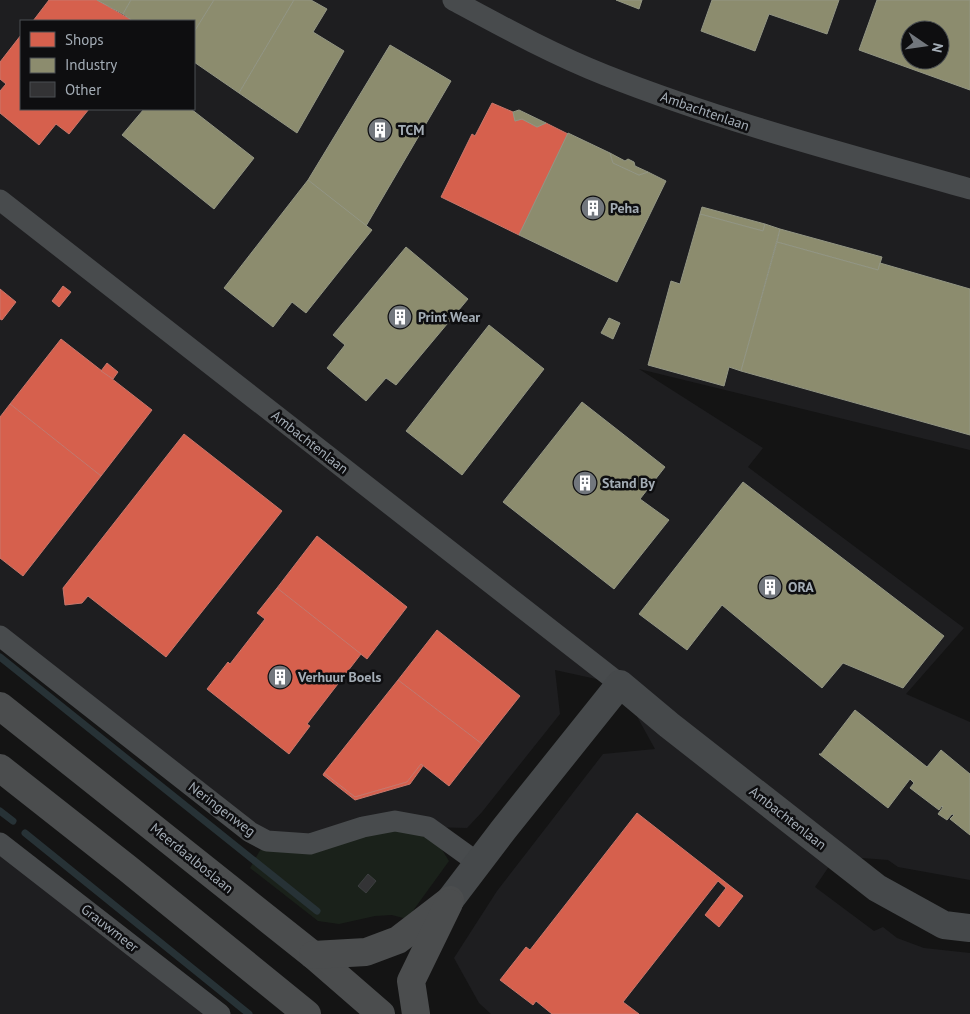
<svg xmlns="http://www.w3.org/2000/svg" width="970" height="1014" viewBox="0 0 970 1014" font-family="'PT Sans',sans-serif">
	<rect width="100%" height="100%" fill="#141414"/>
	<g fill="#1e1e20" fill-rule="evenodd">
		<path d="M0,0H970V450L639,369L763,448L748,467L964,628L906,694L970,722V880L898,867L888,860L836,856L815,887L874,931L883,927L897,938L924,948L970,953V1014H491L479,1003L454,958L497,891L603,754L655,749L619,684L555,670L560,714L482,812L467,828L428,827L267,841L0,636ZM21,21H194V109H21ZM910,30H940V60H910Z"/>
		<path d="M0,848L206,1014H0Z"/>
	</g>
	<path fill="#1a211a" d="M363,827H428L449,861L407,919L392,915L375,916L339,924L318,921L250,868L259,852L267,841Z"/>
	<g fill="#d6604d" stroke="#c7776c">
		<path d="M49,0H97L133,21H33Z"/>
		<path d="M21,35V109H89L69,134L56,124L39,145L0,113V91L6,84L0,79V62Z"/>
		<path d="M492,103L513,112L515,121L522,119L537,127L546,123L568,134L519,235L441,197L472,134L475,136Z"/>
		<path d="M63,286L71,292L59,307L52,301Z"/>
		<path d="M0,289L16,302L2,320L0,319Z"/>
		<path d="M61,339L152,410L101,476L10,404Z"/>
		<path d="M107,363L118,372L113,379L101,371Z"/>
		<path d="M10,404L101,476L23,576L0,558V417Z"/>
		<path d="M184,434L282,511L166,657L88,596L82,603L65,605L63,588Z"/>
		<path d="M317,536L407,607L367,659L277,588Z"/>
		<path d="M277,588L361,654L307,724L310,726L289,754L207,689L228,662L230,664L265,619L257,613Z"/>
		<path d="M437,630L520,696L482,744L398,680Z"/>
		<path d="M398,680L482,744L449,786L421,764L407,782L355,797L324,773Z"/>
		<path d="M421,764L423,766L410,784L355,800L323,775L324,773L355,797L407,782Z"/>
		<path d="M637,813L743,896L719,927L705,915L726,888L718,881L623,1002L639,1014H552L536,1001L533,1005L500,980L526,947L530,950Z"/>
	</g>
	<g fill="#8c8c6e" stroke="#939684" fill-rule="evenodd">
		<path d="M97,0H131L123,14Z"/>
		<path d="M131,0H214L194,32V21H133L123,14Z"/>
		<path d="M214,0H294L239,93L194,62V32Z"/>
		<path d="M294,0H311L327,9L313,32L344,51L297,133L239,93Z"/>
		<path d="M616,0H642L639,9Z"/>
		<path d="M712,0H839L827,34L769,14L755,51L701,31Z"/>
		<path d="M877,0H970V90L859,50ZM910,30H940V60H910Z"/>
		<path d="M390,45L451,81L366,226L308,180Z"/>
		<path d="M144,109H191L254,158L214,209L122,135Z"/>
		<path d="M519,110L546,123L537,127L522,119L515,121L513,112Z"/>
		<path d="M568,133L610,153L613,163L639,175L648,172L666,181L617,282L519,235Z"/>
		<path d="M610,153L625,161L628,159L634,162L635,166L648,172L639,175L613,163Z"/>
		<path d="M308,180L372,230L306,313L292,302L273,327L224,288Z"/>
		<path d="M702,207L765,224L763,231L700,214Z"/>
		<path d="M700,214L763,231L765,224L780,229L741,371L729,367L724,386L648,365L671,281L680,284Z"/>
		<path d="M780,229L882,257L878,270L777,242Z"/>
		<path d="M777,242L878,270L880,263L970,289V435L741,371Z"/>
		<path d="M406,247L468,299L396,385L386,378L366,401L327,368L345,345L333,335Z"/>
		<path d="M609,318L620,323L613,339L601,333Z"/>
		<path d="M489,325L544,369L462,475L406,431Z"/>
		<path d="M582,402L665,467L640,499L669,520L614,589L503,502Z"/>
		<path d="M743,482L944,636L903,688L843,663L822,688L722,605L687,650L639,614Z"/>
		<path d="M855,710L927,767L941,750L970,774V835L950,819L954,815L952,814L947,820L938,814L943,807L942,806L939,810L910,788L914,783L910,779L888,808L819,754H821Z"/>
	</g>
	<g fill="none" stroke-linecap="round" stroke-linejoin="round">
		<g stroke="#273236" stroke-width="7">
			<path d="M0,657L317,911"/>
			<path d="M0,811L13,821"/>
			<path d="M25,833L249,1014"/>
		</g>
	</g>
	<path fill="#333335" stroke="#3c3f40" d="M368,874L376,881L366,893L358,886Z"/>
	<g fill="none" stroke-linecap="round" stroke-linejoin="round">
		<g stroke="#484b4d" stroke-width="21">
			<path d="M453,0C503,27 552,54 605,75C724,122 847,154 970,189"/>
			<path d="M0,200L620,684"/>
			<path d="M0,636L250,832L267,841L310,844L363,827L395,821L428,827L478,863"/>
			<path d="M0,843L220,1014"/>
		</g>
		<path stroke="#46494b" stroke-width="28" d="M450,900L504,829L620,684L669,725L877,888L944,925L970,928"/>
		<g stroke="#4b4d4e" stroke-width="28">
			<path d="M0,706L313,955L381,1014"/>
			<path d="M0,768L127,868L307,1014"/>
			<path d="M313,955L366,952L398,940L450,900"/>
			<path d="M416,1014L411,981L449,903"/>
		</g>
	</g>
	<defs>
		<g id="building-disc" transform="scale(1.25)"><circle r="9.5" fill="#72777d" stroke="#0e0e10"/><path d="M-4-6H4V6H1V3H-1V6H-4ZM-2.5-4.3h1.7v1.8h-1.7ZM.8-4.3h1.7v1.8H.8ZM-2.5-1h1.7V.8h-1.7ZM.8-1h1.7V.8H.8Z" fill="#fff"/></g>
	</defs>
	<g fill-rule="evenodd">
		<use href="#building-disc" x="380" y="130"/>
		<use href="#building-disc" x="593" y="208"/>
		<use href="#building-disc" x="400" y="317"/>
		<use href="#building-disc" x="585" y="483"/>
		<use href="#building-disc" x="770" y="587"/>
		<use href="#building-disc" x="280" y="677"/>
	</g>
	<g text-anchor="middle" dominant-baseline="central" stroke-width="5" stroke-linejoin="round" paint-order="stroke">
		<g font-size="14" fill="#a4adb6" stroke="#0e0e10">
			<text transform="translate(705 111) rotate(19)">Ambachtenlaan</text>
			<text transform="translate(310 442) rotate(38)">Ambachtenlaan</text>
			<text transform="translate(222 809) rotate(37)">Neringenweg</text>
			<text transform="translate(788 818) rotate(38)">Ambachtenlaan</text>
			<text transform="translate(192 858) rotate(39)">Meerdaalboslaan</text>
			<text transform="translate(110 928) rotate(38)">Grauwmeer</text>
		</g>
		<g font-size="14" font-weight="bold" fill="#a4adb6" stroke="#0e0e10" text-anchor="start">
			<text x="398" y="130">TCM</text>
			<text x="610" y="208">Peha</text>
			<text x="418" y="317">Print Wear</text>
			<text x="602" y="483">Stand By</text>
			<text x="788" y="587">ORA</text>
			<text x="298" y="677">Verhuur Boels</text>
		</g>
	</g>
	<rect x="20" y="20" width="175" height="90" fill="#0e0e10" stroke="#4a4e52"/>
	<rect x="30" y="32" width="25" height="15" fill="#d6604d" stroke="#4a4e52"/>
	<text x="65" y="45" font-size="15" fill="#a4adb6">Shops</text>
	<rect x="30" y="58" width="25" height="15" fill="#8c8c6e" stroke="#4a4e52"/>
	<text x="65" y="70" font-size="15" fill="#a4adb6">Industry</text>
	<rect x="30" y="82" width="25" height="15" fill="#333335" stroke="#4a4e52"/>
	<text x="65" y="95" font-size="15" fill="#a4adb6">Other</text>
	<g transform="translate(925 45) rotate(103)"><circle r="24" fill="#0e0e10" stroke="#4a4e52"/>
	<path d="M0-4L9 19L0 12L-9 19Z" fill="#72777d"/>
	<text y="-8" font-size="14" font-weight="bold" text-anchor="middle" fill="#a4adb6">N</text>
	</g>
</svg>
